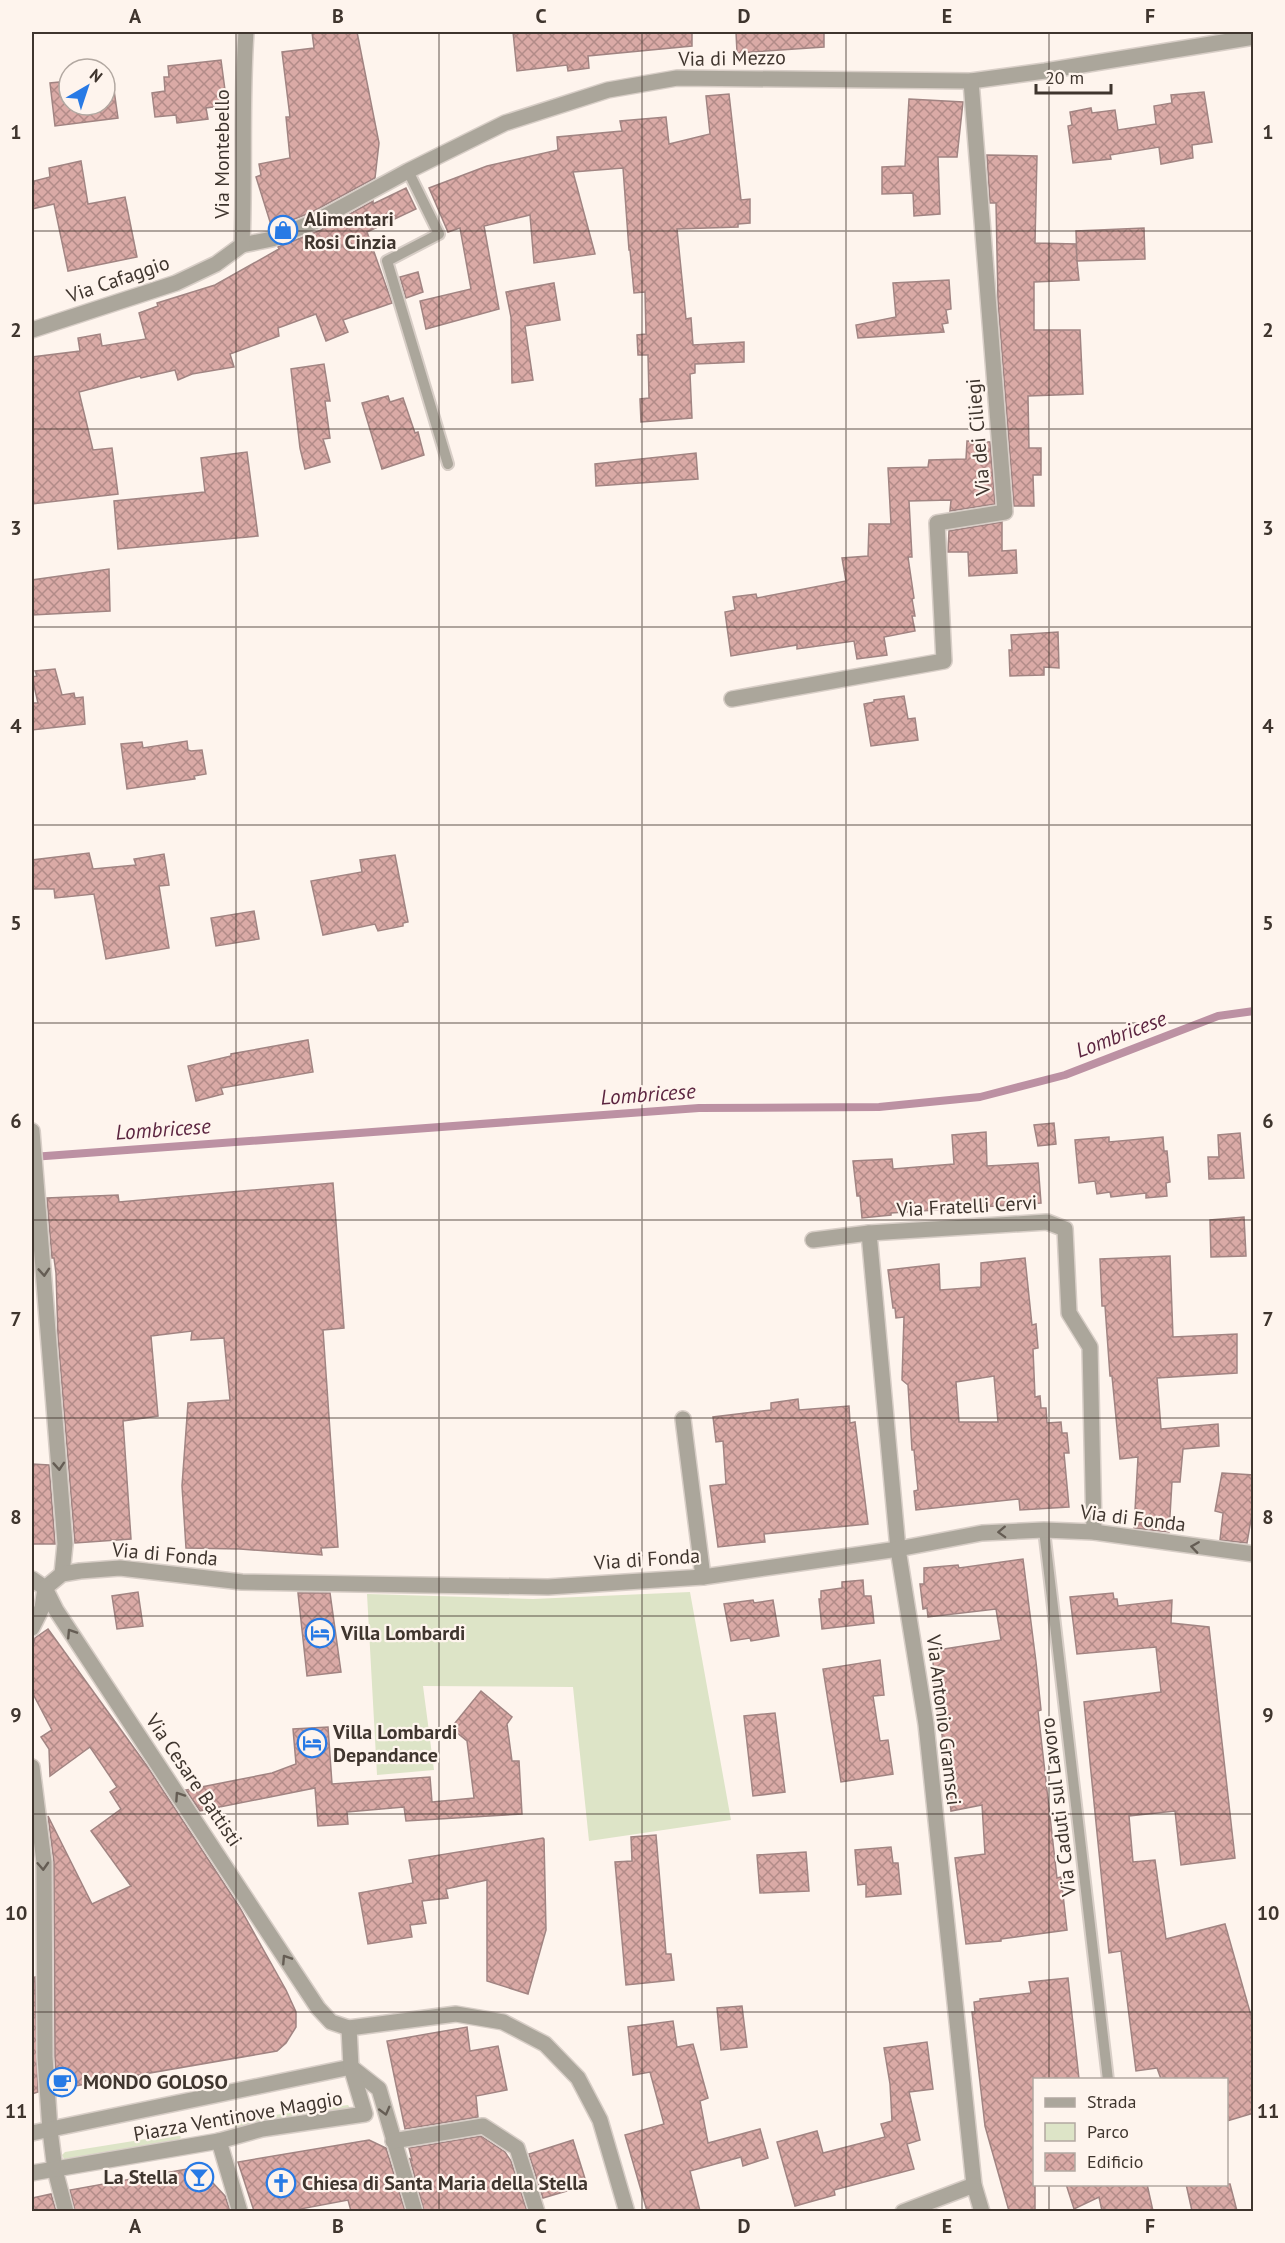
<svg xmlns="http://www.w3.org/2000/svg" width="1285" height="2243" viewBox="0 0 1285 2243" font-family="'PT Sans',sans-serif">
	<defs>
		<pattern id="building-cross-hatch" width="8" height="8" patternUnits="userSpaceOnUse" patternTransform="scale(1.5)"><rect width="8" height="8" fill="#daaaa6"/><path d="M0 0l8 8M0 8l8-8" fill="none" stroke="#b28b88"/></pattern>
	</defs>
	<rect width="100%" height="100%" fill="#fef4ed"/>
	<g fill="#dde4c7">
		<path d="M690,1592L731,1820L589,1841L573,1687L423,1686L434,1770L377,1775L367,1594L533,1599Z"/>
		<path d="M348,2105L350,2108L348,2112L235,2127L232,2124L237,2120Z"/>
		<path d="M177,2134L181,2137L179,2141L64,2159L62,2155L65,2152Z"/>
	</g>
	<g fill="none" stroke-linecap="round" stroke-linejoin="round">
		<path stroke="#bc91a3" stroke-width="8" d="M32,1157L699,1108L879,1107L980,1097L1065,1075L1218,1016L1254,1011"/>
	</g>
	<g fill="url(#building-cross-hatch)" stroke="#a18482" stroke-width="1.5" fill-rule="evenodd">
		<path d="M312,32H357L379,143L375,178L312,212L272,228L256,177L261,175L259,164L290,158L286,117H290L282,52L314,48Z"/>
		<path d="M513,32H692V46L588,56L589,68L568,71L567,65L517,71Z"/>
		<path d="M736,32H824V47L737,53Z"/>
		<path d="M221,60L227,105L206,108L208,119L177,123L176,115L155,117L152,93L165,91L164,77H169L168,66Z"/>
		<path d="M105,76H112L118,118L55,126L50,83L69,81V105H105Z"/>
		<path d="M1204,92L1212,142L1192,145L1193,158L1161,164L1159,147L1110,155L1111,159L1073,163L1068,126L1072,125L1070,112L1091,108L1092,113L1115,110L1118,130L1156,124L1154,106L1172,103L1171,95Z"/>
		<path d="M729,94L741,200L750,199V223L738,224V227L677,229L686,319L691,318L693,345L744,342V362L695,364V373L690,374L692,418L641,422L640,399L649,398L648,355H638L637,335L646,334L645,292L634,293L630,250H629L623,168L573,172L595,254L534,263L530,215L484,226L499,309L426,329L420,301L471,289L460,228L448,232L429,188L487,166L558,150L557,137L622,131L620,121L666,117L669,144L710,134L706,96Z"/>
		<path d="M909,99L963,102L957,157H938L940,214L914,216L913,193L882,194V167L905,166Z"/>
		<path d="M987,155L1037,156L1035,243L1076,244L1077,261L1076,231L1144,228L1145,259L1077,261L1079,280L1034,282V330H1080L1083,394L1028,396L1029,448H1041V475H1033L1034,506H1014L998,302L996,203H990Z"/>
		<path d="M81,161L88,204L125,197L137,257L68,271L54,204L32,209V184H34V181L50,177L49,168Z"/>
		<path d="M406,188L416,209L367,232L392,303L343,320L348,332L326,341L316,314L278,328L279,336L230,354L234,367L192,374L178,380L175,370L141,378L140,376L79,392L93,450L112,448L118,494L32,504V357L80,351L78,338L100,334L102,346L146,339L139,313L158,306L157,303L215,285L279,249L278,247L321,230L373,201V204Z"/>
		<path d="M418,272L423,292L406,298L400,277Z"/>
		<path d="M949,280L951,309L946,310L948,323L942,324L944,332L858,338L856,325L896,317L893,283Z"/>
		<path d="M554,283L560,320L525,326L533,380L512,383L511,317L506,292Z"/>
		<path d="M324,364L330,401H325L330,438L323,439L330,462L305,469L300,448L291,369Z"/>
		<path d="M388,396L390,402L403,398L415,433L418,432L424,455L382,469L362,403Z"/>
		<path d="M967,441L990,442L995,504L950,511L951,500L909,501L912,557H908L914,598L912,599L915,616H912L915,631L884,637L887,655L857,659L854,641L797,649V645L731,656L725,612L735,610L733,597L756,594L757,598L846,581L842,558L868,556L869,524H891L888,468L928,467L929,460L966,459Z"/>
		<path d="M247,452L258,536L118,549L114,501L205,492L201,458Z"/>
		<path d="M696,453L698,479L596,486L595,464Z"/>
		<path d="M1002,522V551L1016,550L1017,573L969,576L968,552H948L949,531Z"/>
		<path d="M109,569L110,611L32,615V580Z"/>
		<path d="M1058,632L1059,668L1044,667V675L1010,676L1009,650H1012L1011,635Z"/>
		<path d="M55,669L62,695L74,693L75,698L83,697L85,724L32,730V703H38L32,677L37,676L35,671Z"/>
		<path d="M904,696L908,719L915,718L918,740L871,746L864,704L874,702V700Z"/>
		<path d="M187,741L188,750L191,751L202,750L206,774L194,776L195,779L127,789L121,744L142,742L143,748Z"/>
		<path d="M89,853L93,869L136,865L134,859L164,854L169,885L159,886L169,948L106,959L94,894L55,898L54,889H32V860Z"/>
		<path d="M395,855L408,922L403,923V926L378,931L375,924L323,935L311,881L362,872L360,860Z"/>
		<path d="M254,911L259,939L216,946L211,918Z"/>
		<path d="M308,1040L313,1072L221,1088L223,1094L196,1101L188,1066L231,1056V1054Z"/>
		<path d="M1054,1123L1056,1144L1038,1146L1034,1125Z"/>
		<path d="M986,1132L987,1166L1038,1163L1041,1203L891,1213V1215L862,1218L860,1196H857L853,1161L892,1159L893,1169L954,1164L952,1135Z"/>
		<path d="M1240,1133L1244,1178L1209,1179L1208,1157H1219L1218,1135Z"/>
		<path d="M1109,1137V1142L1163,1137L1164,1151H1167L1170,1182L1166,1183L1167,1196L1146,1198V1193L1111,1197L1110,1192L1097,1194L1095,1181L1079,1183L1075,1140Z"/>
		<path d="M333,1183L344,1328L323,1330L338,1547L321,1548L322,1555L240,1549L186,1548L182,1486L188,1403L230,1400L224,1338L191,1340L192,1331L151,1336L158,1416L123,1421L131,1539L75,1543L58,1337L56,1273L54,1258H52L47,1198L118,1195L119,1202Z"/>
		<path d="M1244,1217L1246,1256L1211,1257L1210,1220Z"/>
		<path d="M1170,1256L1173,1337L1237,1334V1373L1157,1378L1161,1429L1218,1424L1219,1446L1183,1449L1180,1482H1172L1169,1532L1134,1528L1138,1457L1120,1459L1112,1376H1110L1105,1306H1102L1100,1259Z"/>
		<path d="M1025,1258L1032,1325L1036,1324L1038,1348L1033,1349L1035,1397L1040,1396L1041,1408H1046L1047,1423L1061,1422L1062,1433H1067L1069,1453H1064L1069,1507L1020,1510L1019,1499L916,1510L914,1491L918,1490L914,1450H912L908,1385L902,1380L904,1317L896,1318L895,1308H893L888,1270L939,1264L940,1290L981,1287V1263ZM994,1376L998,1422H959L956,1382Z"/>
		<path d="M798,1399L799,1410L849,1406L850,1423L855,1422L868,1524L764,1534L765,1542L718,1547L710,1486L726,1484L723,1441L716,1442L713,1417L771,1410V1403Z"/>
		<path d="M32,1464L49,1465L55,1544H32Z"/>
		<path d="M1222,1473L1254,1475V1502L1247,1543L1220,1540L1223,1513L1215,1511Z"/>
		<path d="M1023,1559L1036,1662L1041,1710L1038,1711L1057,1878L1061,1877L1067,1930L1001,1939V1941L966,1944L955,1858L985,1854L982,1805L951,1811L940,1718H938L932,1651L1001,1640L996,1609L928,1617L927,1608L923,1609L920,1584H924V1568L958,1565L959,1568Z"/>
		<path d="M863,1580L864,1596H871L874,1623L822,1629L819,1599H821V1591L842,1588V1582Z"/>
		<path d="M138,1592L143,1626L117,1629L112,1596Z"/>
		<path d="M298,1593H330L341,1672L307,1676Z"/>
		<path d="M1113,1593L1114,1599H1117L1118,1606L1172,1600L1171,1623L1209,1627L1235,1858L1181,1865L1175,1811L1129,1816L1133,1862L1155,1860L1166,1939L1225,1924L1254,2026V2113L1227,2121V2079H1161L1157,2068L1136,2071L1121,1951L1109,1953L1084,1702L1161,1692L1156,1647L1077,1654L1070,1597Z"/>
		<path d="M753,1600L754,1603L773,1600L779,1636L751,1641L750,1638L731,1641L724,1604Z"/>
		<path d="M48,1629L147,1766L240,1908L286,1990L296,2012V2027L286,2043L277,2051L57,2089L55,2057L54,1862L48,1816L92,1904L131,1886L91,1831L121,1809L110,1792L117,1787L90,1747L50,1776L49,1749L41,1737L52,1730L32,1692V1649L35,1638Z"/>
		<path d="M880,1660L884,1695L873,1696L880,1741L888,1740L893,1774L841,1782L823,1669Z"/>
		<path d="M481,1691L512,1717L507,1724L512,1761H519L522,1814L406,1821L404,1807L347,1812L348,1824L318,1826L315,1788L200,1811L186,1790L272,1773L296,1764L293,1729L328,1727L332,1784L430,1777L432,1802L474,1798L467,1741L451,1728Z"/>
		<path d="M775,1713L785,1792L753,1796L744,1716Z"/>
		<path d="M656,1835L666,1954H671L674,1980L626,1985L615,1862L632,1861L631,1837Z"/>
		<path d="M543,1838L544,1839L546,1930L528,1994L487,1981V1880L446,1889L448,1898L422,1901L426,1923L410,1925L412,1937L368,1944L359,1893L413,1883L409,1860Z"/>
		<path d="M891,1847L893,1863H898L901,1894L866,1897V1884L858,1885L855,1850Z"/>
		<path d="M806,1852L809,1891L760,1893L757,1855Z"/>
		<path d="M35,1977L38,2092L32,2094V1978Z"/>
		<path d="M1068,1978L1079,2079H1035V2211H1009L985,2126L972,2012H975L974,2002L980,2001V1999L1031,1993L1029,1982Z"/>
		<path d="M742,2006L747,2047L721,2050L717,2008Z"/>
		<path d="M673,2021L677,2047L693,2044L708,2098L700,2101L708,2143L760,2129L768,2158L743,2166L741,2157L690,2171L700,2211H647L625,2135L664,2124L650,2072L633,2075L628,2027Z"/>
		<path d="M467,2027L470,2051L498,2046L507,2090L476,2096L478,2117L405,2129L387,2041Z"/>
		<path d="M927,2042L933,2089L909,2092L920,2140L907,2144L914,2169L834,2190L835,2195L795,2206L777,2142L817,2131L823,2153L885,2137L881,2124L892,2121L890,2084L884,2048Z"/>
		<path d="M481,2136L505,2152L511,2161L527,2211H424L410,2159L412,2160L409,2148Z"/>
		<path d="M369,2140L386,2148L405,2211H351L348,2200L300,2209V2211H254L238,2162Z"/>
		<path d="M573,2140L587,2185L543,2198L529,2154Z"/>
		<path d="M198,2167L225,2196L230,2211H75L70,2190Z"/>
		<path d="M1066,2184H1147L1153,2211H1102L1099,2197L1074,2209Z"/>
		<path d="M1186,2184H1230L1237,2211H1192Z"/>
		<path d="M51,2194L56,2211H32V2198Z"/>
	</g>
	<g fill="none" stroke-linecap="round" stroke-linejoin="round">
		<g stroke="#d8cec7" stroke-width="14">
			<g id="lane">
				<path d="M408,171L439,234L387,261L448,464"/>
				<path d="M1044,1530L1108,2080"/>
			</g>
		</g>
		<g stroke="#d8cec7" stroke-width="18">
			<g id="street">
				<path d="M242,245L272,239L316,221L408,171L505,123L608,90L677,78L971,81L1045,71L1254,37"/>
				<path d="M32,330L176,283L216,264L242,245C245,174 241,102 246,32"/>
				<path d="M732,699L944,661L937,523L1005,512L971,81"/>
				<path d="M32,1131L65,1544L62,1574"/>
				<path d="M869,1233L898,1549L926,1724L974,2185L982,2212"/>
				<path d="M813,1240L869,1233L1047,1222L1065,1229L1069,1313L1090,1347L1094,1532"/>
				<path d="M683,1419L703,1577"/>
				<path d="M32,1579L45,1588L56,1610L318,2008L331,2022L349,2028L456,2014L503,2022L545,2044L578,2078L600,2120L627,2212"/>
				<path d="M45,1588L62,1574L80,1571L120,1568L242,1582L548,1587L703,1577L898,1549L982,1533L1044,1530L1094,1532L1254,1554"/>
				<path d="M32,1628L42,1608L45,1588"/>
				<path d="M32,1767L44,1862L45,2057L50,2130L55,2170L66,2212"/>
				<path d="M351,2067L379,2089L415,2212"/>
				<path d="M32,2133L351,2067"/>
				<path d="M219,2141L240,2212"/>
				<path d="M393,2141L483,2126L517,2148L537,2212"/>
				<path d="M32,2173L219,2141L262,2129L365,2114L351,2067L349,2028"/>
				<path d="M903,2212L974,2185"/>
			</g>
		</g>
		<use href="#lane" stroke="#aba69b" stroke-width="10"/>
		<use href="#street" stroke="#aba69b" stroke-width="15"/>
	</g>
	<defs><path id="oneway-chevron" d="M-2-3.5L2.5 0L-2 3.5" fill="none" stroke-width="1.6" stroke-linecap="round" stroke-linejoin="round" transform="scale(1.5)"/></defs>
	<g stroke="#655d54">
		<use href="#oneway-chevron" transform="translate(44 1272) rotate(86)"/>
		<use href="#oneway-chevron" transform="translate(59 1466) rotate(86)"/>
		<use href="#oneway-chevron" transform="translate(1002 1532) rotate(178)"/>
		<use href="#oneway-chevron" transform="translate(1195 1547) rotate(-172)"/>
		<use href="#oneway-chevron" transform="translate(71 1633) rotate(-123)"/>
		<use href="#oneway-chevron" transform="translate(179 1796) rotate(-124)"/>
		<use href="#oneway-chevron" transform="translate(43 1866) rotate(87)"/>
		<use href="#oneway-chevron" transform="translate(286 1959) rotate(-123)"/>
		<use href="#oneway-chevron" transform="translate(385 2111) rotate(75)"/>
	</g>
	<path fill="none" stroke="#3f352e" stroke-width="1.5" stroke-opacity="0.55" d="M236,32V2212M439,32V2212M642,32V2212M846,32V2212M1049,32V2080M32,231H1254M32,429H1254M32,627H1254M32,825H1254M32,1023H1254M32,1220H1254M32,1418H1254M32,1616H1254M32,1814H1254M32,2012H1254M1049,2184V2212"/>
	<defs>
		<g id="shop-ring" transform="scale(1.5)"><circle r="9.5" fill="#fef4ed" stroke="#287ae5" stroke-width="1.5"/><path d="M-5-2.5h2.3a2.7 3.5 0 0 1 5.4 0H5L5.5 6h-11ZM-1.5-2.5h3a1.5 2.3 0 0 0-3 0Z" fill="#287ae5"/></g>
		<g id="hotel-ring" transform="scale(1.5)"><circle r="9.5" fill="#fef4ed" stroke="#287ae5" stroke-width="1.5"/><path d="M-6-4.5h1.5V1H6V5H4.5V3h-9V5H-6ZM-4 0a1.8 1.8 0 1 1 3.6 0ZM.5 0V-2.5h3Q6-2.5 6 0Z" fill="#287ae5"/></g>
		<g id="cafe-ring" transform="scale(1.5)"><circle r="9.5" fill="#fef4ed" stroke="#287ae5" stroke-width="1.5"/><path d="M-5.5-4.5H6V0H3Q3 3.5 0 3.5H-2.5Q-5.5 3.5-5.5 0ZM3-3.2v2h1.7v-2ZM-6 4.5H4V6H-6Z" fill="#287ae5"/></g>
		<g id="bar-ring" transform="scale(1.5)"><circle r="9.5" fill="#fef4ed" stroke="#287ae5" stroke-width="1.5"/><path d="M-6-5H6L.8 .8V4.5H3.5V6h-7V4.5H-.8V.8Z" fill="#287ae5"/></g>
		<g id="church-ring" transform="scale(1.5)"><circle r="9.5" fill="#fef4ed" stroke="#287ae5" stroke-width="1.5"/><path d="M-1.2-6h2.4v3.5h3.3v2.4h-3.3V6h-2.4V-.1h-3.3v-2.4h3.3Z" fill="#287ae5"/></g>
	</defs>
	<g fill-rule="evenodd">
		<use href="#shop-ring" x="283" y="230"/>
		<use href="#hotel-ring" x="320" y="1633"/>
		<use href="#hotel-ring" x="312" y="1743"/>
		<use href="#cafe-ring" x="62" y="2082"/>
		<use href="#bar-ring" x="199" y="2177"/>
		<use href="#church-ring" x="281" y="2183"/>
	</g>
	<g text-anchor="middle" dominant-baseline="central" stroke-width="4.5" stroke-linejoin="round" paint-order="stroke">
		<g font-size="20" fill="#3f352e" stroke="#fef4ed">
			<text transform="translate(732 58) rotate(-1)">Via di Mezzo</text>
			<text transform="translate(222 154) rotate(-90)">Via Montebello</text>
			<text transform="translate(118 279) rotate(-19)">Via Cafaggio</text>
			<text transform="translate(978 437) rotate(-95)">Via dei Ciliegi</text>
			<text transform="translate(967 1206) rotate(-3)">Via Fratelli Cervi</text>
			<text transform="translate(1133 1518) rotate(7)">Via di Fonda</text>
			<text transform="translate(165 1554) rotate(5)">Via di Fonda</text>
			<text transform="translate(647 1559) rotate(-4)">Via di Fonda</text>
			<text transform="translate(944 1720) rotate(83)">Via Antonio Gramsci</text>
			<text transform="translate(194 1780) rotate(56)">Via Cesare Battisti</text>
			<text transform="translate(1058 1807) rotate(-97)">Via Caduti sul Lavoro</text>
			<text transform="translate(238 2116) rotate(-10)">Piazza Ventinove Maggio</text>
		</g>
		<g font-size="20" font-weight="bold" fill="#3f352e" stroke="#fef4ed" text-anchor="start">
			<text x="304" y="219">Alimentari<tspan x="304" dy="23">Rosi Cinzia</tspan></text>
			<text x="341" y="1633">Villa Lombardi</text>
			<text x="333" y="1732">Villa Lombardi<tspan x="333" dy="23">Depandance</tspan></text>
			<text x="83" y="2082">MONDO GOLOSO</text>
			<text x="178" y="2177" text-anchor="end">La Stella</text>
			<text x="302" y="2183">Chiesa di Santa Maria della Stella</text>
		</g>
		<g font-size="21" font-style="italic" fill="#5c2540" stroke="#fef4ed">
			<text transform="translate(1121 1034) rotate(-21)">Lombricese</text>
			<text transform="translate(648 1094) rotate(-4)">Lombricese</text>
			<text transform="translate(163 1129) rotate(-4)">Lombricese</text>
		</g>
	</g>
	<rect width="1285" height="2243" fill="none" stroke="#fef4ed" stroke-width="66"/>
	<rect x="1033" y="2078" width="195" height="108" fill="#fef4ed" stroke="#b2a8a1" stroke-width="1.5"/>
	<rect x="1045" y="2098" width="30" height="9" fill="#aba69b" stroke="#b2a8a1" stroke-width="1.5"/>
	<text x="1087" y="2108" font-size="18" fill="#3f352e">Strada</text>
	<rect x="1045" y="2123" width="30" height="18" fill="#dde4c7" stroke="#b2a8a1" stroke-width="1.5"/>
	<text x="1087" y="2138" font-size="18" fill="#3f352e">Parco</text>
	<rect x="1045" y="2153" width="30" height="18" fill="url(#building-cross-hatch)" stroke="#b2a8a1" stroke-width="1.5"/>
	<text x="1087" y="2168" font-size="18" fill="#3f352e">Edificio</text>
	<g transform="translate(87 87) rotate(39)"><circle r="28" fill="#fef4ed" stroke="#b2a8a1" stroke-width="1.5"/>
	<path d="M0-4.5L10 22L0 15L-10 22Z" fill="#287ae5"/>
	<text y="-9" font-size="16" font-weight="bold" text-anchor="middle" fill="#3f352e">N</text>
	</g>
	<path d="M1036 84v9h75v-9" fill="none" stroke="#3f352e" stroke-width="3"/>
	<text x="1045" y="84" font-size="18" fill="#3f352e" stroke="#fef4ed" stroke-width="4.5" paint-order="stroke">20 m</text>
	<rect x="33" y="33" width="1219" height="2177" fill="none" stroke="#3f352e" stroke-width="2"/>
	<g font-size="20" text-anchor="middle" font-weight="bold" fill="#3f352e">
		<text x="135" y="23">A</text>
		<text x="338" y="23">B</text>
		<text x="541" y="23">C</text>
		<text x="744" y="23">D</text>
		<text x="947" y="23">E</text>
		<text x="1150" y="23">F</text>
		<text x="16" y="139">1</text>
		<text x="1268" y="139">1</text>
		<text x="16" y="337">2</text>
		<text x="1268" y="337">2</text>
		<text x="16" y="535">3</text>
		<text x="1268" y="535">3</text>
		<text x="16" y="733">4</text>
		<text x="1268" y="733">4</text>
		<text x="16" y="930">5</text>
		<text x="1268" y="930">5</text>
		<text x="16" y="1128">6</text>
		<text x="1268" y="1128">6</text>
		<text x="16" y="1326">7</text>
		<text x="1268" y="1326">7</text>
		<text x="16" y="1524">8</text>
		<text x="1268" y="1524">8</text>
		<text x="16" y="1722">9</text>
		<text x="1268" y="1722">9</text>
		<text x="16" y="1920">10</text>
		<text x="1268" y="1920">10</text>
		<text x="16" y="2118">11</text>
		<text x="1268" y="2118">11</text>
		<text x="135" y="2233">A</text>
		<text x="338" y="2233">B</text>
		<text x="541" y="2233">C</text>
		<text x="744" y="2233">D</text>
		<text x="947" y="2233">E</text>
		<text x="1150" y="2233">F</text>
	</g>
</svg>
